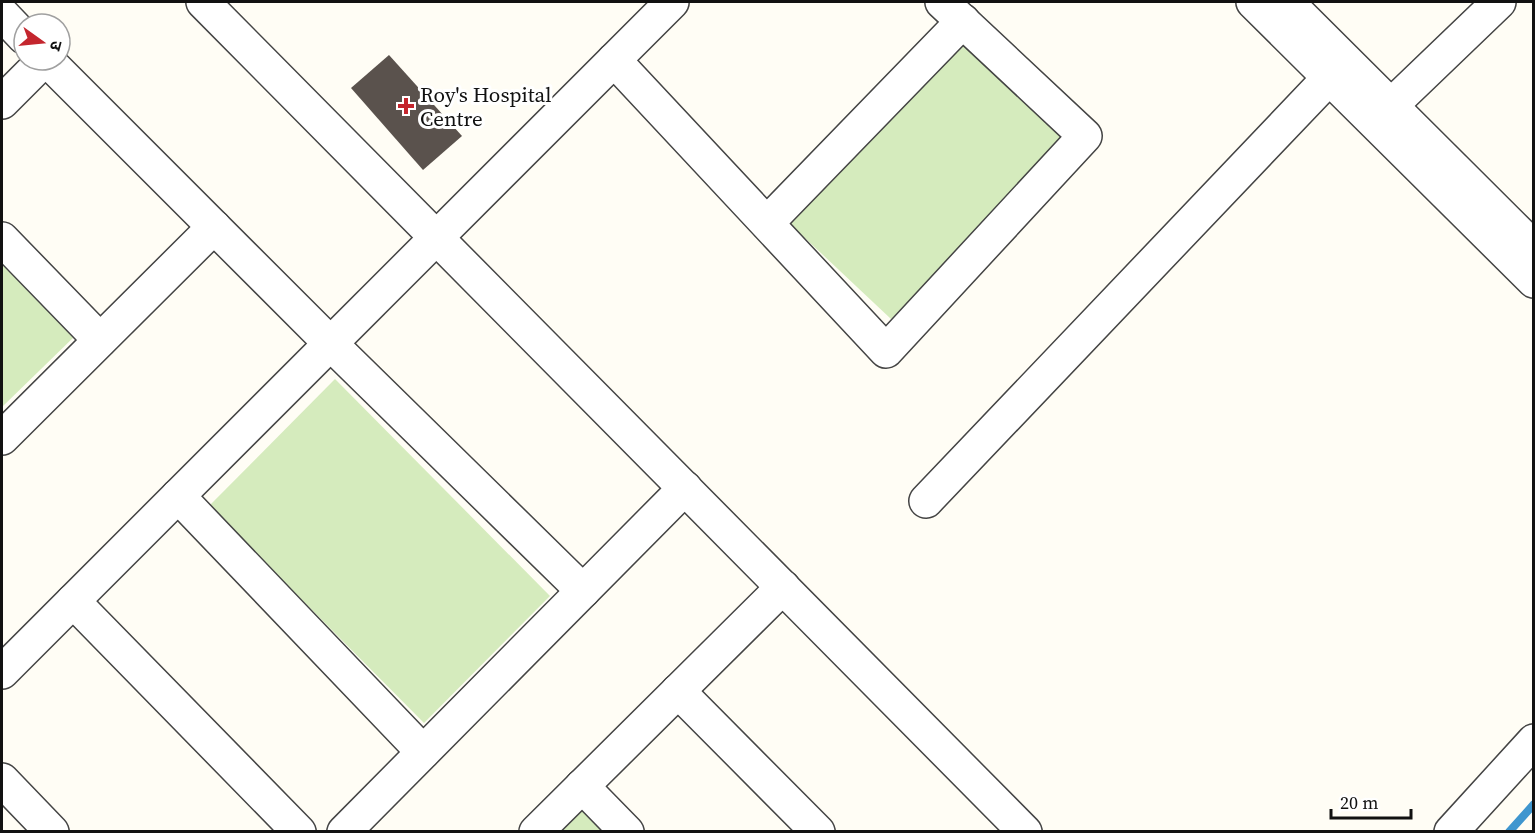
<svg xmlns="http://www.w3.org/2000/svg" width="1535" height="833" viewBox="0 0 1535 833" font-family="'Source Serif 4','Noto Sans Devanagari',serif">
	<rect width="100%" height="100%" fill="#fffdf5"/>
	<g fill="#d5ebbd">
		<path d="M966,39L1066,136L891,319L789,223Z"/>
		<path d="M2,257L76,335L2,407Z"/>
		<path d="M335,379L550,596L424,723L209,506Z"/>
		<path d="M581,809L603,831L559,832Z"/>
	</g>
	<g fill="none" stroke-linecap="round" stroke-linejoin="round">
		<path stroke="#3f96cf" stroke-width="8" d="M1509,832L1534,804"/>
	</g>
	<path fill="#5a524d" d="M389,55L462,136L423,170L351,88Z"/>
	<g fill="none" stroke-linecap="round" stroke-linejoin="round">
		<g stroke="#444" stroke-width="36">
			<g id="minor">
				<path d="M203,2L1025,832"/>
				<path d="M1253,2L1534,281"/>
				<path d="M1287,2L1534,248"/>
				<path d="M2,14L24,37"/>
				<path d="M47,60L330,343L583,591"/>
				<path d="M614,60L886,351L1085,136L942,2"/>
				<path d="M2,102L44,60"/>
				<path d="M1375,121L1499,2"/>
				<path d="M767,223L963,21"/>
				<path d="M2,239L100,340"/>
				<path d="M2,438L214,227"/>
				<path d="M178,496L423,752"/>
				<path d="M926,501L1329,78"/>
				<path d="M73,601L299,832"/>
				<path d="M2,672L672,2"/>
				<path d="M678,691L818,832"/>
				<path d="M2,780L52,832"/>
				<path d="M582,786L627,832"/>
				<path d="M344,832L685,488"/>
				<path d="M536,832L783,587"/>
				<path d="M1451,832L1534,741"/>
			</g>
		</g>
		<use href="#minor" stroke="#fff" stroke-width="33"/>
	</g>
	<path fill="#c4262e" stroke="#fff" stroke-width="2" d="M403 97h6v6h6v6h-6v6h-6v-6h-6v-6h6z"/>
	<g text-anchor="middle" dominant-baseline="central" stroke-width="6" stroke-linejoin="round" paint-order="stroke">
		<g font-size="21" fill="#111" stroke="#fff" text-anchor="start">
			<text x="420" y="94">Roy's Hospital<tspan x="420" dy="24">Centre</tspan></text>
		</g>
	</g>
	<rect width="1535" height="833" fill="none" stroke="#111111" stroke-width="6"/>
	<g transform="translate(42 42) rotate(105)"><circle r="28" fill="#ffffff" stroke="#a0a0a0" stroke-width="1.5"/>
	<path d="M0-4.5L10 22L0 15L-10 22Z" fill="#c4262e"/>
	<text y="-9" font-size="16" font-weight="bold" text-anchor="middle" fill="#111111">उ</text>
	</g>
	<path d="M1331 809v9h80v-9" fill="none" stroke="#111111" stroke-width="3"/>
	<text x="1340" y="809" font-size="18" fill="#111111" stroke="#ffffff" stroke-width="4.5" paint-order="stroke">20 m</text>
</svg>
